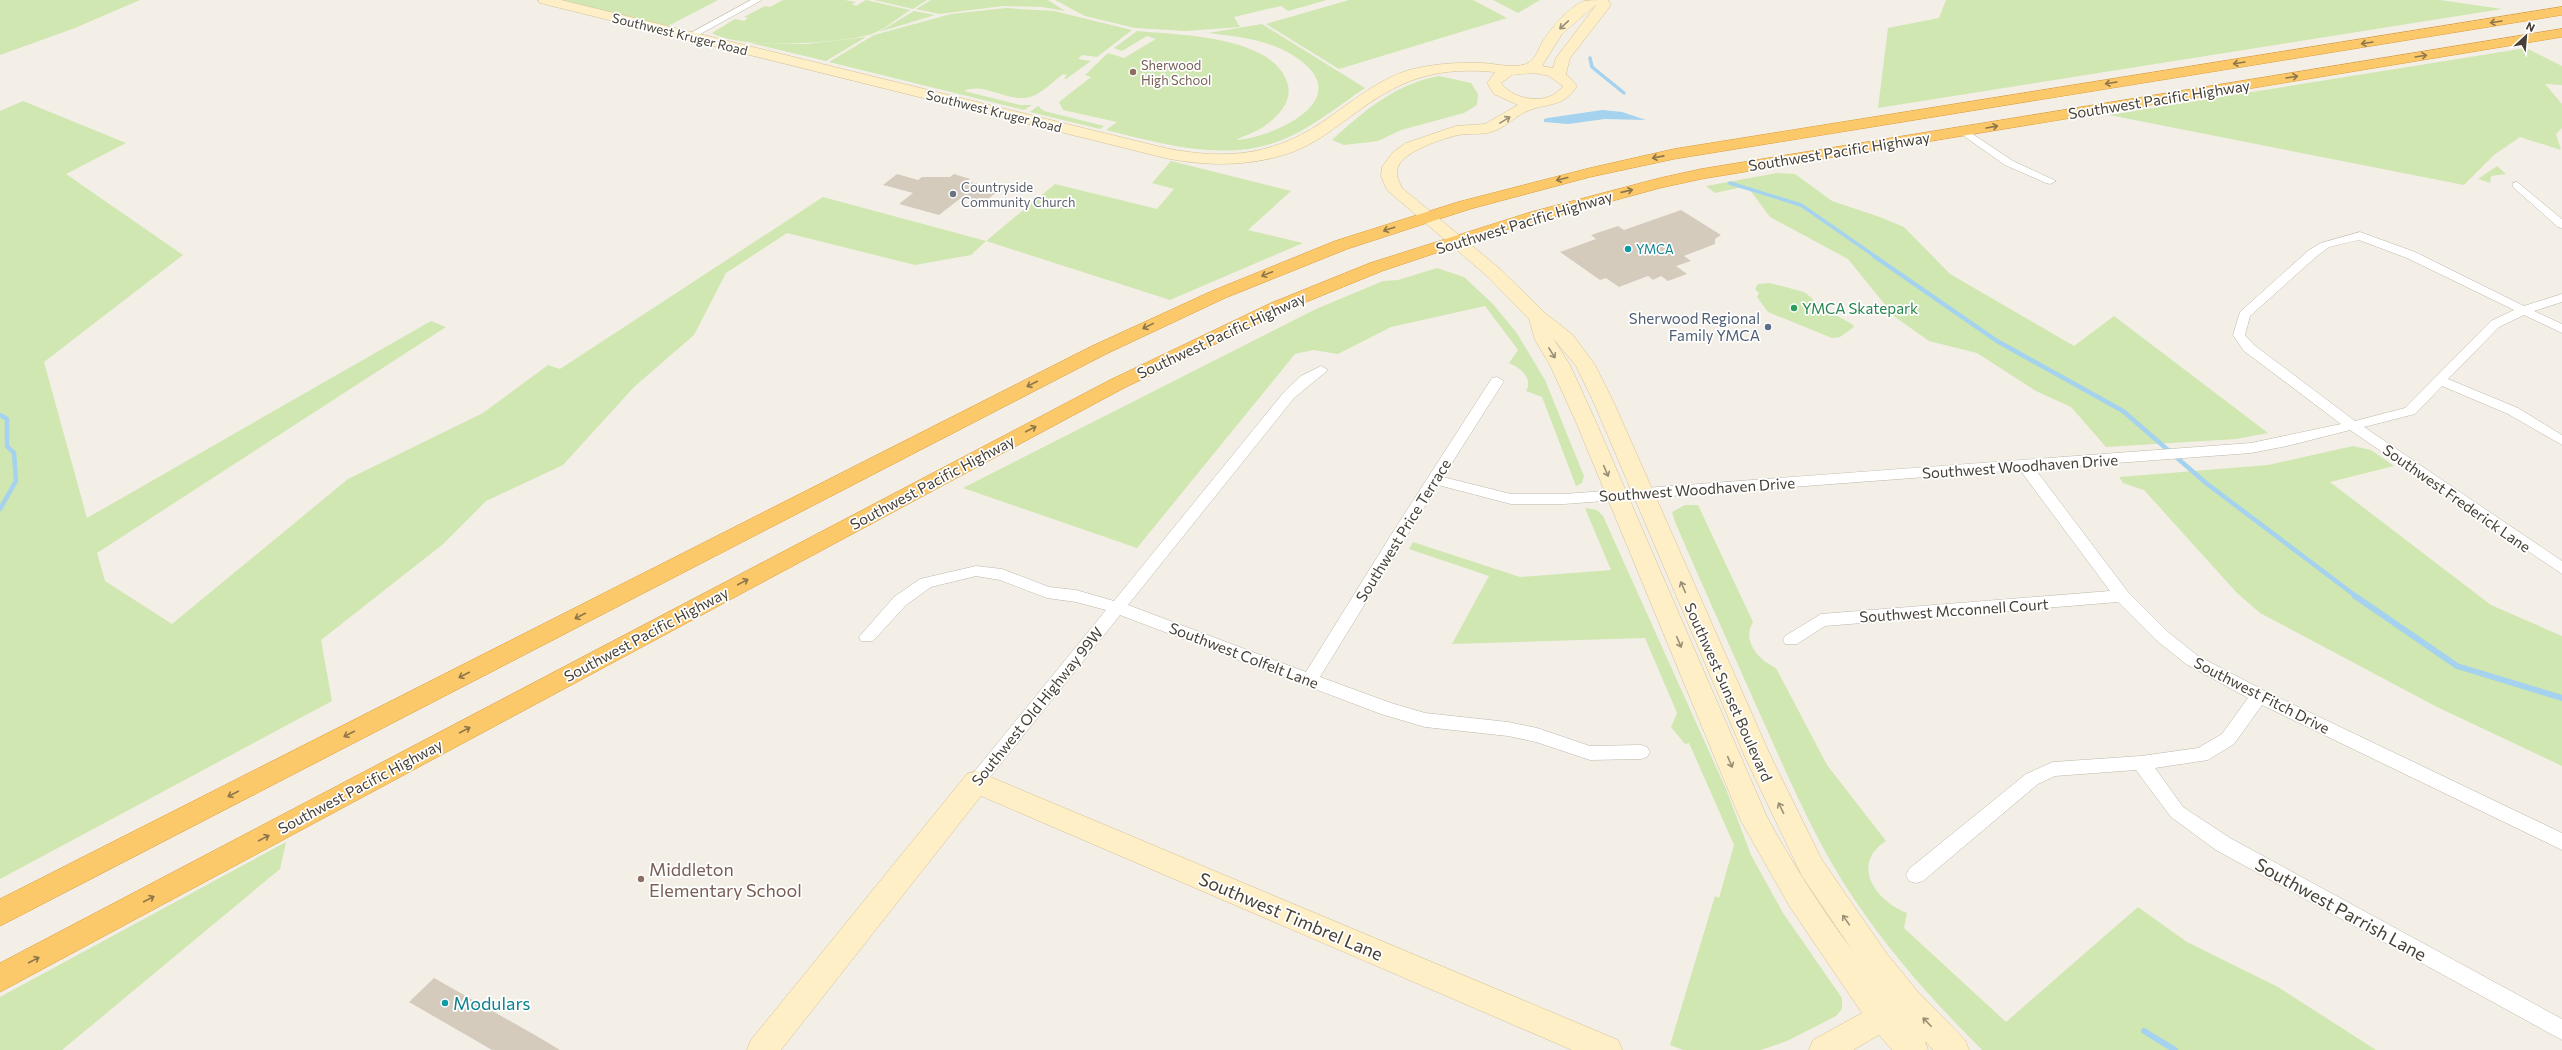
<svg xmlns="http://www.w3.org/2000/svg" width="2562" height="1050" viewBox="0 0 2562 1050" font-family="Commissioner,sans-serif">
	<rect width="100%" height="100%" fill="#f3efe7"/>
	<g fill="#d0e7b1">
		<path d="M0,0H140L75,28L0,55Z"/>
		<path d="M562,0H718L668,26Z"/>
		<path d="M783,0H845L856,2L852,4L856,6L866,0L910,10C898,18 883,31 869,35C837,43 740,50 712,33L735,19L744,21L748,18L744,17L765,6L770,7Z"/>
		<path d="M874,0H927L913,9Z"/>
		<path d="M931,0H1048L1065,11L1042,7L1003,6L939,14L916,9Z"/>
		<path d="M1055,0H1327L1288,11L1281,6L1234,17L1240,27L1186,31L1135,28L1085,16Z"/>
		<path d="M1349,0H1473L1507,18L1339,69L1266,24Z"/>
		<path d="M1493,0H1540L1518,13Z"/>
		<path d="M1946,0H2440L2502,9L1878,108L1888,28L1939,18Z"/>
		<path d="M1006,8L1054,11L1132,30L1097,57L1082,55L1078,59L1091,61L1066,79L1064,78L1067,75L1063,74C1054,81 1043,92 1033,96C1010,105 985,81 964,91L1020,105H1032L1024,110L829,62L874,35L951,14Z"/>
		<path d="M914,11L935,15L879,32Z"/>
		<path d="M1262,24L1365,88C1341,104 1318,123 1293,135C1233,165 1167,145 1106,130L1117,122L1063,110L1059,102L1091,77L1085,75L1108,53L1124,58L1156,39L1147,36L1122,51L1114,48L1137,31C1177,35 1275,35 1288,85C1292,102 1278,116 1266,125C1257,132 1245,135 1236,140C1265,139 1349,106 1307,66C1280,41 1243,37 1208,33Z"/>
		<path d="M866,37L826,61L750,43L807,44Z"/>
		<path d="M2526,48L2562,66V85L2545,84L2562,104V128L2556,134L2561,150L2520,137L2494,155L2464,185L2109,115Z"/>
		<path d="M1439,76L1471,83L1478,94L1477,105L1464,113L1401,130L1378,141L1344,145L1332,140C1364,111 1395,84 1439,76Z"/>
		<path d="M23,101L126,143L66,174L183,255L44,362L87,518L431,321L446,327L97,553L105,581L172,624L348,479L483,413L548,365L560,369L823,197L986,241L1055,184L1157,209L1174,189L1152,183L1171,161L1291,191L1248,230L1303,243L1170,300L986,241L971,255L915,265L787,233L726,273L694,335L634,387L563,465L486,501L442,545L321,640L332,701L0,879V111Z"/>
		<path d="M1038,106L1044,111L1104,126L1100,129L1030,112Z"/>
		<path d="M2497,166L2506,174L2491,176L2490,183L2478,179Z"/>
		<path d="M1777,173L1795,174L1832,201L1877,216L1904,227L1950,274L2074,346L2114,316L2268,433L2236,439L2106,447L2071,407L2036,391L1977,353L1929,341L1895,317L1848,259L1770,217L1747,186L1715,193L1706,186Z"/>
		<path d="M1437,268L1464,277L1492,303L1516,332L1545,380L1584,476L1582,483L1576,486L1542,397L1526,391C1534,378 1519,367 1509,363L1518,350L1485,306L1391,327L1338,354L1313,350L1295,354L1137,548L963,488L1316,309L1383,281L1398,280Z"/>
		<path d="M1770,283L1804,292L1812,298L1814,303L1852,324L1854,327L1840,337L1832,338L1768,312L1757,297L1759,293L1755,289L1758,284Z"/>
		<path d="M2353,446L2371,450L2394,466L2330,482L2491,605L2562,636V766L2437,707L2260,613L2237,593L2144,490L2123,483L2119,477L2268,465Z"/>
		<path d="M1685,505H1698L1753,622C1741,641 1759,660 1776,668L1827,765L1886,841C1850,864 1875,901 1907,913L1904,928L2006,1022L2138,907L2187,942L2278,987L2376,1050H1982C1935,1003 1891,954 1854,899C1817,844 1791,783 1764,723C1734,656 1704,589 1675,522L1672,512Z"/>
		<path d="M1585,508L1597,510L1603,516L1726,789L1751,855L1783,913L1842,998V1009L1836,1016L1787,1041L1761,1050H1683L1670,1045L1715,896L1719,898L1734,845L1689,743L1685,744L1671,727L1677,713L1645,638L1452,644L1489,576L1409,549L1413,542L1520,577L1611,570Z"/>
		<path d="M286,842L280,869L62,1050H0V997Z"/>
	</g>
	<path fill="#a4d2ef" d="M1602,110L1622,112L1646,120L1605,119L1568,124L1544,122V119L1548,118Z"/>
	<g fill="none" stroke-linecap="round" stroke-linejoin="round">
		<g stroke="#a4d2ef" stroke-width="3.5">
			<path d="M1590,58L1592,67L1624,93"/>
			<path d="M1730,183L1801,205L1876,257"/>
		</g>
		<g stroke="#a4d2ef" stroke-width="4.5">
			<path d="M1874,256L1997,341L2123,411L2206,483L2357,597"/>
			<path d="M0,415L7,419V446L14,453L16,481L0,509"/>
		</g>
		<g stroke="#a4d2ef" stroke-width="6">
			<path d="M2355,596L2457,666L2562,698"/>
			<path d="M2144,1031L2175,1050"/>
		</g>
	</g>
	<g fill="#d5cbbd">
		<path d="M897,174L918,180L922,177H950L954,174L970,179L967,181L999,190L982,204L961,198L939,215L899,204L913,193L883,185Z"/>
		<path d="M1681,210L1721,235L1715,239V244L1684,256L1691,261L1676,266L1687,274L1668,281L1661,276L1653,280L1648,276L1619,287L1606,278L1600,280L1560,252L1596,239L1591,235L1618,226L1624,230Z"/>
		<path d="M434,978L535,1035L560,1050H492L409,1002Z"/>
	</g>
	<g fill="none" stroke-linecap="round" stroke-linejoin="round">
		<g stroke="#bfb7aa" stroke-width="1">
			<g id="street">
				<path d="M751,0H762L693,38L685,36Z"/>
				<path d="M1965,129L2013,161L2056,181L2050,184L2046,183L2005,165L1961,134L1960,132Z"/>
				<path d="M2517,182L2562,219V228L2558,227L2513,187V183Z"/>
				<path d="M2360,232L2415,252L2524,306L2562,294V302L2534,311L2562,324V333L2524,315L2499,327L2448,379L2518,408L2562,435V445L2508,414L2442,386L2415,414L2364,427L2562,561V574L2350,430L2287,446L2251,453L2035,469L2128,592L2168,632L2198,656L2265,691L2562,833V850L2262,705L2234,744L2208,760L2155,768L2183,807L2230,838L2562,1019V1040L2216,850L2171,817L2136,770L2055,776L2038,784L1923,881L1916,883L1909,881L1906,875L1909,869L2026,774L2053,762L2141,756L2198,748L2222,734L2248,698L2186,664L2156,640L2118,602L1825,626L1797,644H1785L1783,640L1785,636L1821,614L2110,591L2020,470L1564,504H1511L1438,485L1320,677L1391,703L1425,713L1508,722L1537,728L1590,746L1641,745L1647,747L1650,752L1647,757L1641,759L1590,760L1536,742L1508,736L1425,727L1381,714L1120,615L982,787L976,789L970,787L967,782L970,777L1106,610L1076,602L1047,598L1000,580L976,576L931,587L906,605L873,641H861L859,637L894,597L920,579L976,566L1002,569L1049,587L1076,590L1114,601L1284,392L1301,376L1321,366L1328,370L1294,398L1128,605L1306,672L1391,535L1492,378L1497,377L1504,381L1443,477L1511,494H1564L2251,443L2341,424L2244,351L2233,335L2240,312L2309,250L2321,243ZM2359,240L2407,258L2514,310L2491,321L2405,408L2355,421L2254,345L2245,335L2250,316L2317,256L2329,247Z"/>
			</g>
		</g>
		<g stroke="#d3c298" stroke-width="1">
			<g id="secondary">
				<path d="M538,0H561L1165,148C1229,161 1278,155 1331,116C1355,99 1380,79 1409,70C1433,64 1456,62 1481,63C1494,63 1512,69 1526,64C1536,60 1538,49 1543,41C1552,27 1569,7 1584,1C1590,0 1601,0 1608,0L1611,5L1570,58L1566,74L1577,86C1562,109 1547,102 1525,112C1513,118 1505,128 1491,132C1481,135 1469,133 1458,135C1442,139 1404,151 1398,167C1395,175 1399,181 1402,188L1499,268L1545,313L1573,335L1595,365L1614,403L1771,757L1822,860L1887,954L1918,992L1965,1040L1969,1050H1933L1925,1041L1928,1050H1892L1879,1035L1853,1050H1809L1813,1040L1862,1013L1790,907L1741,821L1576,422L1550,365L1535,340L1529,319L1487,276L1387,190L1381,176L1382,167L1393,152L1406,143L1456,126L1485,124L1518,105L1494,94L1487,83L1495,72C1440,67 1405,77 1361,109C1341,123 1322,139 1300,149C1257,167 1209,167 1165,158L540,3ZM1597,4L1556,58L1553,68L1542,66L1562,34ZM1534,73L1549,76L1563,86C1550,106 1514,101 1501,83L1512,75ZM1553,338L1576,366L1594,403L1745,757L1802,876L1852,950C1821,908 1792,863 1767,817L1596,422L1570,365Z"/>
				<path d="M976,771L1618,1040L1622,1050H1572L981,796L781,1050H747L751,1040L967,774Z"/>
			</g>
		</g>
		<g stroke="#db9c3a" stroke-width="1">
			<g id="highway">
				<path d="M2562,7V15L1674,159L1590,177L1470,209L1347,249L1225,298L1106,354L0,926V899L1092,346L1212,291L1335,241L1458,202L1590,168L1674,149Z"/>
				<path d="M2562,29V37L1701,179L1660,188L1502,231L1382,271L1284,311L1124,388L0,992V963L1110,380L1271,303L1370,263L1531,212L1660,178L1701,169Z"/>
			</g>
		</g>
		<use href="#street" fill="#fff" fill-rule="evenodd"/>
		<use href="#secondary" fill="#feefc7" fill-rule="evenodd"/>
		<use href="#highway" fill="#fbc86a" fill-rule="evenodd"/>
	</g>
	<defs><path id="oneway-shaft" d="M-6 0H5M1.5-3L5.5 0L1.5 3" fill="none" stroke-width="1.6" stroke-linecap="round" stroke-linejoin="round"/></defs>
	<g stroke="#8e764b">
		<use href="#oneway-shaft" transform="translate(2496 22) rotate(171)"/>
		<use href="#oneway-shaft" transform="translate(2367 43) rotate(171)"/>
		<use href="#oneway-shaft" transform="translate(2421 56) rotate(-9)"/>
		<use href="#oneway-shaft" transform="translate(2239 63) rotate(171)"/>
		<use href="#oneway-shaft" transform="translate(2292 77) rotate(-9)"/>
		<use href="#oneway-shaft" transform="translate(2111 83) rotate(171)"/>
		<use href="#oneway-shaft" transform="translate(1992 127) rotate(-10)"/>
		<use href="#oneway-shaft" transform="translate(1658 157) rotate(169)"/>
		<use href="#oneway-shaft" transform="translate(1562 179) rotate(166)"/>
		<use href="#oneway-shaft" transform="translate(1627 191) rotate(-13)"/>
		<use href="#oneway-shaft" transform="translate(1389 229) rotate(162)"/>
		<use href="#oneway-shaft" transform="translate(1267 274) rotate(158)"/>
		<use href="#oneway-shaft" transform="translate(1148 326) rotate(154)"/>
		<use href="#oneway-shaft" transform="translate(1032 384) rotate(153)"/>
		<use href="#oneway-shaft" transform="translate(1031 429) rotate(-28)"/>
		<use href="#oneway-shaft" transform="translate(743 582) rotate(-28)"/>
		<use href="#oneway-shaft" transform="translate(580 616) rotate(153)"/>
		<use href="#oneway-shaft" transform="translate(464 675) rotate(153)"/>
		<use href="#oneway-shaft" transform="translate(465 730) rotate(-28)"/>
		<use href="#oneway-shaft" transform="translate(349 734) rotate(153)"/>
		<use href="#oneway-shaft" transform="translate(233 794) rotate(153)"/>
		<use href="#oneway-shaft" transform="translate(264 838) rotate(-28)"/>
		<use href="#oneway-shaft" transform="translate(149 899) rotate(-28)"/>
		<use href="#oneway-shaft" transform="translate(34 960) rotate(-28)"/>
	</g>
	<g stroke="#998f77">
		<use href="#oneway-shaft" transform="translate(1564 25) rotate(137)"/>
		<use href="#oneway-shaft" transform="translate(1505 120) rotate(-31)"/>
		<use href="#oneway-shaft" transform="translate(1552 353) rotate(58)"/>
		<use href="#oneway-shaft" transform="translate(1606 471) rotate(67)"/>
		<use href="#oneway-shaft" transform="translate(1683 587) rotate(-113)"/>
		<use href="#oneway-shaft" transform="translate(1679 642) rotate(67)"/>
		<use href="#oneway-shaft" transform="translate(1730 762) rotate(67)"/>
		<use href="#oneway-shaft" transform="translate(1781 808) rotate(-116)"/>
		<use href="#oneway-shaft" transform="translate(1846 920) rotate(-125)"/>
		<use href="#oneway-shaft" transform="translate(1927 1022) rotate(-134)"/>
	</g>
	<g fill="#8d6e63" stroke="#fff" stroke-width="1.5">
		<circle cx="1133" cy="72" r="4"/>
		<circle cx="641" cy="879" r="4"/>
	</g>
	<circle fill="#6b7280" stroke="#fff" stroke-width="1.5" cx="953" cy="194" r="4"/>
	<g fill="#0f9aa8" stroke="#fff" stroke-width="1.5">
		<circle cx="1628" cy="249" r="4"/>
		<circle cx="445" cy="1003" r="4"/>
	</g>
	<circle fill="#2e9e5b" stroke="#fff" stroke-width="1.5" cx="1794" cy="308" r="4"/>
	<circle fill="#5c6f8a" stroke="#fff" stroke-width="1.5" cx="1768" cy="327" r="4"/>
	<g text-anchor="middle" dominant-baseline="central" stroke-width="3.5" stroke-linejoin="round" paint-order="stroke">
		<g font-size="13" fill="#464036" stroke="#fff">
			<text transform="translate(680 34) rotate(14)">Southwest Kruger Road</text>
			<text transform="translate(994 111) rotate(14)">Southwest Kruger Road</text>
		</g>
		<g font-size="13" fill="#785e54" stroke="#fff" text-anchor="start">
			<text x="1141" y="65">Sherwood<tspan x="1141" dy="15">High School</tspan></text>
		</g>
		<g font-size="13" fill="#5b616d" stroke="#fff" text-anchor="start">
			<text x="961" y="187">Countryside<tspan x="961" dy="15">Community Church</tspan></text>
		</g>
		<g font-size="13" fill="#0d838f" stroke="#fff" text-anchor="start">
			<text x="1636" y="249">YMCA</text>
		</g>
		<g font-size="15" fill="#464036" stroke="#fff">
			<text transform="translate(2159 99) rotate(-9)">Southwest Pacific Highway</text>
			<text transform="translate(1839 151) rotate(-9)">Southwest Pacific Highway</text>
			<text transform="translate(1524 222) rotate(-17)">Southwest Pacific Highway</text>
			<text transform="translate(1221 335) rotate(-25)">Southwest Pacific Highway</text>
			<text transform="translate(2020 466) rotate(-4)">Southwest Woodhaven Drive</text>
			<text transform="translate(932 482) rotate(-28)">Southwest Pacific Highway</text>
			<text transform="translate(1697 489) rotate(-4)">Southwest Woodhaven Drive</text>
			<text transform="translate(2457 498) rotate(35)">Southwest Frederick Lane</text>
			<text transform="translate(1403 530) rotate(-58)">Southwest Price Terrace</text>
			<text transform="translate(1954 610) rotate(-4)">Southwest Mcconnell Court</text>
			<text transform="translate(646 634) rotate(-28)">Southwest Pacific Highway</text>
			<text transform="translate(1244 655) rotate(21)">Southwest Colfelt Lane</text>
			<text transform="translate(1729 692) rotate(66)">Southwest Sunset Boulevard</text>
			<text transform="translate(2262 695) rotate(27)">Southwest Fitch Drive</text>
			<text transform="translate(1037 706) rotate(-51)">Southwest Old Highway 99W</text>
			<text transform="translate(360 786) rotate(-28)">Southwest Pacific Highway</text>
		</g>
		<g font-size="15" fill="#27864d" stroke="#fff" text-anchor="start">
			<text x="1802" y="308">YMCA Skatepark</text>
		</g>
		<g font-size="15" fill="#4e5e75" stroke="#fff" text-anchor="end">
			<text x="1760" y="318">Sherwood Regional<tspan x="1760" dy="17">Family YMCA</tspan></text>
		</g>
		<g font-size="18" fill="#785e54" stroke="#fff" text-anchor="start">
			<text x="649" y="869">Middleton<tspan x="649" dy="21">Elementary School</tspan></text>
		</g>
		<g font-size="18" fill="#464036" stroke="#fff">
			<text transform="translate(2341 909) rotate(29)">Southwest Parrish Lane</text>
			<text transform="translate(1291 916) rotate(23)">Southwest Timbrel Lane</text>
		</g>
		<g font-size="18" fill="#0d838f" stroke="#fff" text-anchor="start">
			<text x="453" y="1003">Modulars</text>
		</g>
	</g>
	<g transform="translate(2526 36) rotate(26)" stroke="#ffffff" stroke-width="3" paint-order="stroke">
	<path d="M0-3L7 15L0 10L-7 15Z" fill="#464036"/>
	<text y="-6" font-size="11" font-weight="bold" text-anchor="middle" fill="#464036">N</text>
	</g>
</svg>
